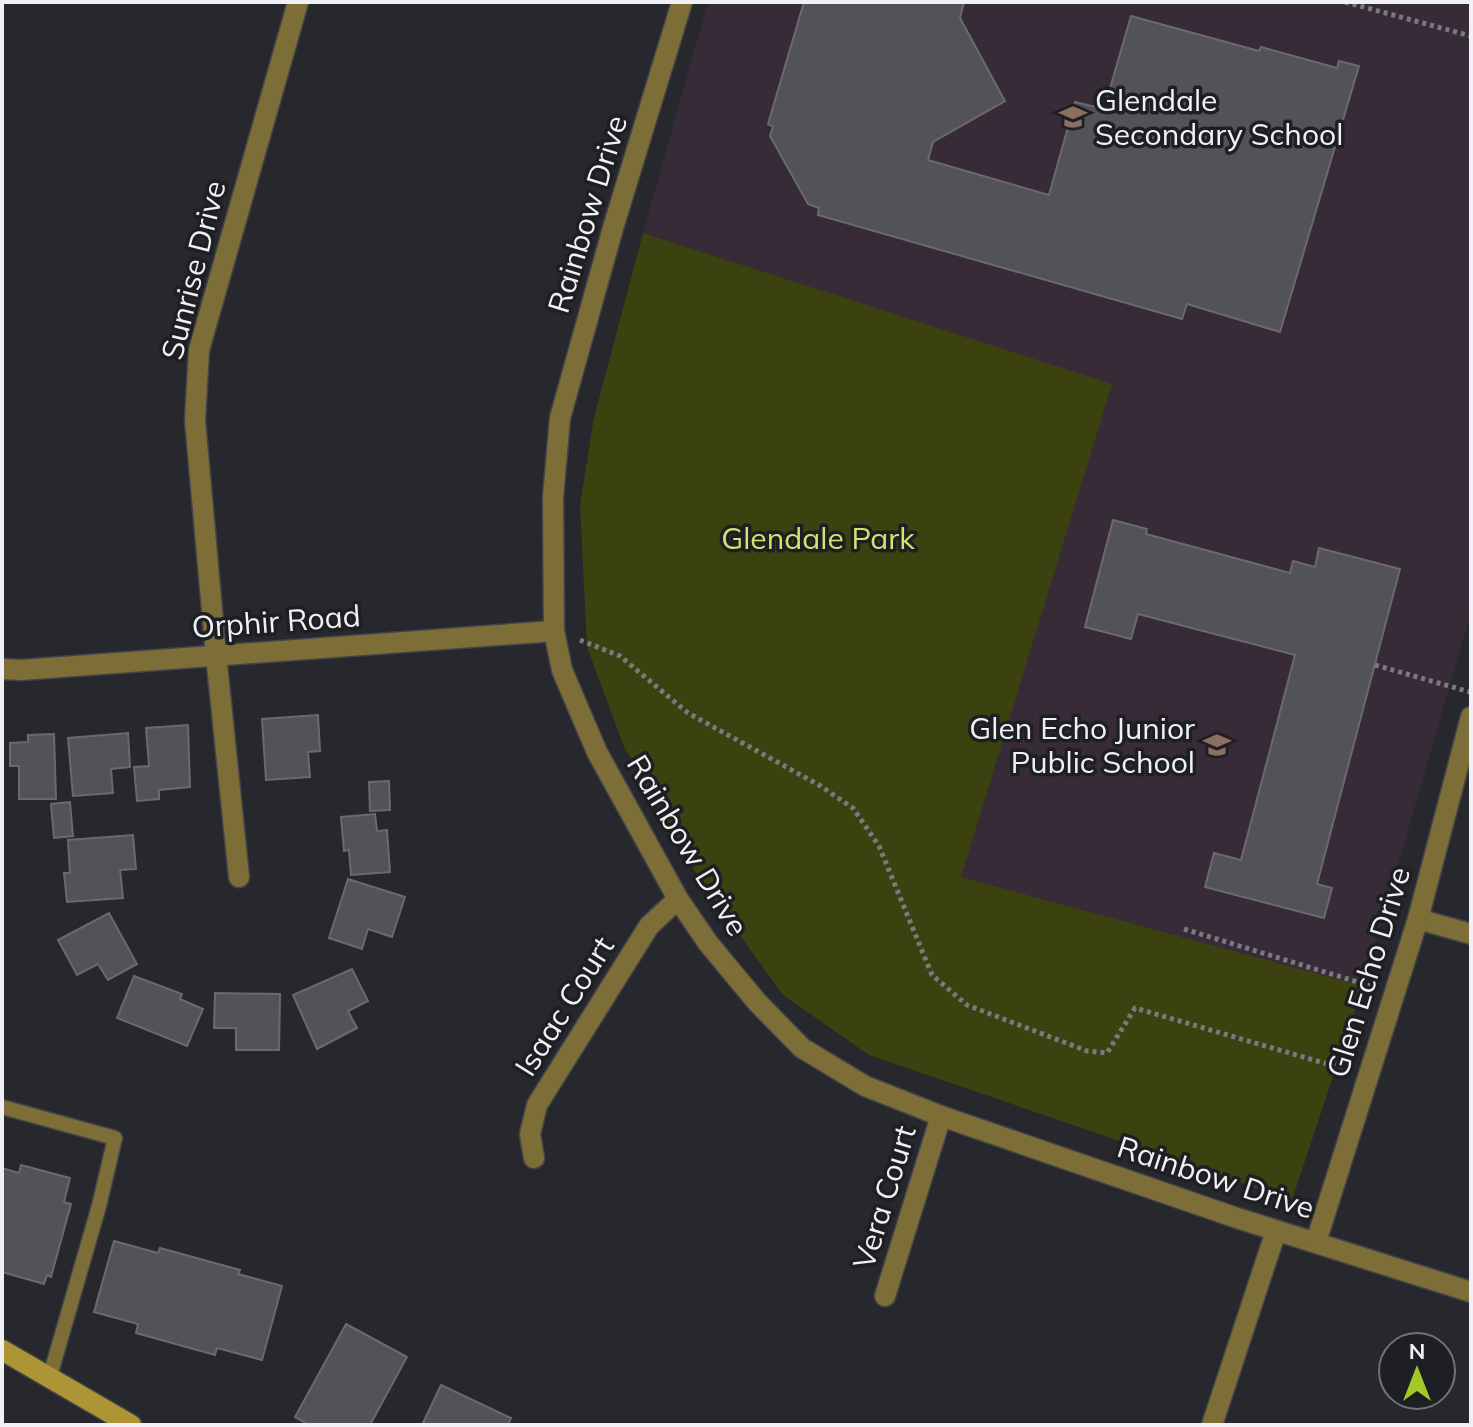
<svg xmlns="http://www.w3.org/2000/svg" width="1473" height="1427" viewBox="0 0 1473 1427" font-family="Mulish,sans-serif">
	<rect width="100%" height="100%" fill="#27282d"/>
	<path fill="#382b38" d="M708,2H1471V612L1363,986L961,877L1111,384L643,233Z"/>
	<path fill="#3c420f" d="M643,233L1112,384L961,877L1363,986L1292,1200L869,1055L783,995L700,880L624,747L587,647L580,505L594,418Z"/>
	<g fill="#525257" stroke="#69696f" stroke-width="2">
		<path d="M804,2H964L960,18L1005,101L933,142L928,160L1049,195L1075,102L1104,109L1131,16L1259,51L1261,47L1337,68L1339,61L1359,66L1280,332L1187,304L1182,319L818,215L819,208L808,204L770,136L773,127L768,124Z"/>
		<path d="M1113,520L1147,529L1146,534L1290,573L1293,561L1315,567L1319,548L1400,569L1317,884L1332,888L1324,918L1205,887L1214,853L1241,860L1295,655L1138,614L1131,639L1085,627Z"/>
		<path d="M318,715L320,751L308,752L310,777L266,780L262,719Z"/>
		<path d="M188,725L190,787L159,790V799L137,801L134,767L149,766L146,728Z"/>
		<path d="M128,733L130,767L111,769L113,793L73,796L68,738Z"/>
		<path d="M54,734L56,799H19V766H10V743L28,742V735Z"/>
		<path d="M389,781L390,810L370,811L369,782Z"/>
		<path d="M70,802L73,836L54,838L51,804Z"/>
		<path d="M375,814L377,831L387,830L390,872L351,875L349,850L344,851L341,817Z"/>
		<path d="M133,835L136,869L120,870L123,898L67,902L64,873H70L68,840Z"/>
		<path d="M348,879L405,897L392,937L368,929L362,949L329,938Z"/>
		<path d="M109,913L137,964L108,980L98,964L77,975L58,940Z"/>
		<path d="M352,969L368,1001L348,1011L357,1028L317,1049L293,995Z"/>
		<path d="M134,976L182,994L180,999L203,1009L187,1046L117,1018Z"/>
		<path d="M215,993L280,994L279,1050H236V1028H214Z"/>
		<path d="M21,1165L70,1178L64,1202L71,1204L51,1277L47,1275L44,1284L2,1272V1168L19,1173Z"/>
		<path d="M114,1241L158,1253L160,1248L240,1270L238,1274L282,1286L262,1360L217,1348L215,1355L136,1333L138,1324L94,1312Z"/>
		<path d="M346,1324L407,1357L370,1425H309L295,1417Z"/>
		<path d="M441,1385L511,1418L508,1425H422Z"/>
	</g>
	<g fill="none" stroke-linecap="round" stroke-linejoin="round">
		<g stroke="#434449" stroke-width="17">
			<path id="lane" d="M2,1107L115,1138L99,1206L50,1376"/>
		</g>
		<g stroke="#434449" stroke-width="23">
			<g id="street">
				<path d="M682,2L613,228L560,418L553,497L554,631L562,670L597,752L678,899L708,943L757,1002L802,1048L865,1086L941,1116L1237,1218L1471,1292"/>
				<path d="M2,669L21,670L554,631"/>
				<path d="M239,877L216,655L195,420L199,350L298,2"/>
				<path d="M1418,919L1471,934"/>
				<path d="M534,1158L530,1134L537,1105L649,926L678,899"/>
				<path d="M1316,1242L1418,919L1471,717"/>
				<path d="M885,1296L941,1116"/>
				<path d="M1212,1425L1276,1231"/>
			</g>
		</g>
		<g stroke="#434449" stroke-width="23">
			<path id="secondary" d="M2,1350L131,1425"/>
		</g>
		<g stroke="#797a7f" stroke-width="5" stroke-dasharray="4 4" stroke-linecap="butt">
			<path d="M1345,2L1471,36"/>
			<path d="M580,640L620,656L688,713L819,785L853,808L879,846L932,975L967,1005L1087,1051L1107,1053L1135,1008L1348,1070"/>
			<path d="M1375,665L1470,692"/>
			<path d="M1184,929L1374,987"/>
		</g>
		<use href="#lane" stroke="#7d6d36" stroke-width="14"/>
		<use href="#street" stroke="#7d6d36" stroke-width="20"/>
		<use href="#secondary" stroke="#ad9434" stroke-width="20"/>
	</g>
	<defs>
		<g id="school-bare" transform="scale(2.16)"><path d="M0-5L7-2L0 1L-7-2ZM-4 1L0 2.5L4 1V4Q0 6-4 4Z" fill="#8d6e63" stroke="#1d1f23" stroke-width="2.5" paint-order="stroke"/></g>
	</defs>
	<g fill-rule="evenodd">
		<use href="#school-bare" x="1073" y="117"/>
		<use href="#school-bare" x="1217" y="745"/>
	</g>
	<g text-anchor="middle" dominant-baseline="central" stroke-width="7" stroke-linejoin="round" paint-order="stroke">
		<g font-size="30" fill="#f0f1f5" stroke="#1d1f23" text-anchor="start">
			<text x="1095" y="100">Glendale<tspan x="1095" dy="34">Secondary School</tspan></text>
			<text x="1195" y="728" text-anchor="end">Glen Echo Junior<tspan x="1195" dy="34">Public School</tspan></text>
		</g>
		<g font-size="30" fill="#f0f1f5" stroke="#1d1f23">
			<text transform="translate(587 214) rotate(-73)">Rainbow Drive</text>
			<text transform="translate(193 270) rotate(-76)">Sunrise Drive</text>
			<text transform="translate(276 621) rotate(-4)">Orphir Road</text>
			<text transform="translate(688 845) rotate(59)">Rainbow Drive</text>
			<text transform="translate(1368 972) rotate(-73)">Glen Echo Drive</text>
			<text transform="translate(564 1006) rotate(-58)">Isaac Court</text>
			<text transform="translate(1216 1177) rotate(18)">Rainbow Drive</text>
			<text transform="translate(884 1197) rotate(-73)">Vera Court</text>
		</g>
		<g font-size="30" fill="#d3e370" stroke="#1d1f23">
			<text x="818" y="538">Glendale Park</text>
		</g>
	</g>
	<rect width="1473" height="1427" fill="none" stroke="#f0f1f5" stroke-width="8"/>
	<g transform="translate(1417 1371)"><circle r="38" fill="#1d1f23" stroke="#717377" stroke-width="2"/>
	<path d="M0-6L14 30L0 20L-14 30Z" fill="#a1c92a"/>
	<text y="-12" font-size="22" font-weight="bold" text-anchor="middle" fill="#f0f1f5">N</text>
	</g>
</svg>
